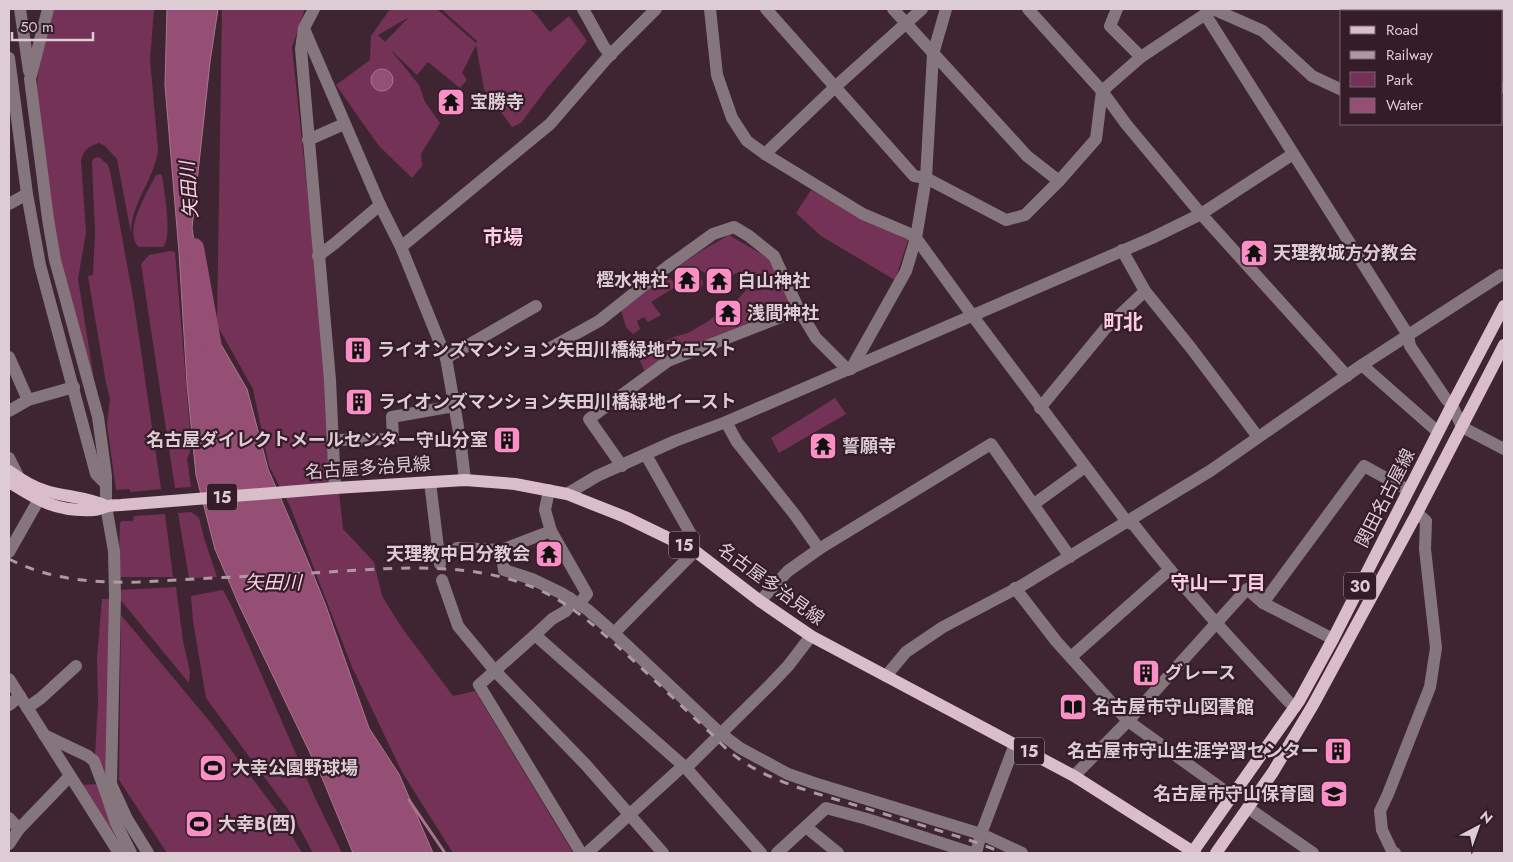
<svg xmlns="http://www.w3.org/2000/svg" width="1513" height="862" viewBox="0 0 1513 862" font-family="Jost,'Noto Sans JP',sans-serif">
	<rect width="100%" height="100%" fill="#3f2532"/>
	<g fill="#743356" fill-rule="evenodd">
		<path d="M54,9H154L150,59L158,150C154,180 131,203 131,233L117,159L105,146L99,143C89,146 83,150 81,161L86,232L78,279L95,386L66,283L53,223L37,90L38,67Z"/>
		<path d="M222,9H305L292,47L343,529L374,562L382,596L402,628L453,696L475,691L573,853H453L402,772L352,667L290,506L269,466L253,389L217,325Z"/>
		<path d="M390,9H437L476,43L477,41L441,9H529C539,15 542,24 550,32L569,16L587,41L547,88L521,123L512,127L484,89L476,45L462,73L467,80L460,88L428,62L417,75L390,49L419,85L425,102L440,123L421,154L422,166L412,178L379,146L336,85L370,60L371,36ZM409,17L385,42L378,35Z"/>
		<path d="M1473,9H1502L1504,11V82H1502V11H1469Z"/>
		<path d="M99,157L108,165L110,171L134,303L161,489L131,492L129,489L116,490L107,424L110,399L106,383L88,276L93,275L95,232L92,162L94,158Z"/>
		<path d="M160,174L162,176C164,191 173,237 163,247H139C122,232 148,191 156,175Z"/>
		<path d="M811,190L908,240L895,280L821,236L796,213Z"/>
		<path d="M729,235L770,259L791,306L666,356L645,372L637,355L674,337L688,333L707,322L738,299L748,288L739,272L725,278L721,272C707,278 707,271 694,269L680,274L675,269L701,251Z"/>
		<path d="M170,251L175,252L191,441L190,452L187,458L191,487L175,488L141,264L149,255Z"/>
		<path d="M668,275L675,285V287L651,302L661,315L648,322L644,317L637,321L640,329L633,334L626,327L621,310Z"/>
		<path d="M696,277L701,278L703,283L701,288L691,294L685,285L692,280V278Z"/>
		<path d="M835,398L846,414L779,453L771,438Z"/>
		<path d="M191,512L199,518L204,538L217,577L189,578L178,513Z"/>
		<path d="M165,514L173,577H118L120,523L122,521H133L134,516Z"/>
		<path d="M176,587L183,641L190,672L189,683L119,598V590Z"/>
		<path d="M223,590L232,607L316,800L342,853H313L293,816L206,698L193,621L191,596Z"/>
		<path d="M102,599H110L107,781L95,755L98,703L97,658Z"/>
		<path d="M121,615L211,723L279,814L302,853H167L119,780Z"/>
		<path d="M99,784L128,853L79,785Z"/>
	</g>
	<g fill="#954f74" stroke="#ab7490">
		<path d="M167,9H218L210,62L192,228L205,317L247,389L268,469L309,564L326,606L369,728L399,774L433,853H353L323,780L240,607L215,549L196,475L187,384L179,252L165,85Z"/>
		<circle cx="382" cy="80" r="11"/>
	</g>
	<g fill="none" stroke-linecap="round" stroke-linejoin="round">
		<path stroke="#ab7490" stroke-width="3" d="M409,800L445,853"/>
		<path stroke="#954f74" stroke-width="20" d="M194,248L212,347"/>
		<g stroke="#84767c" stroke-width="12">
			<path d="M20,9L29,71"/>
			<path d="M48,9L30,79L48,219L55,260L98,417L102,446L106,476V506L114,551L115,596L111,784L127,819L148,853"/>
			<path d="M314,9L304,28L301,49L330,380L335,488"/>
			<path d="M583,9L604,47L611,55"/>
			<path d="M710,9L717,75L732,118L747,141L765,154L863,214L908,233L916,238L972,315L1127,522L1134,525C1182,587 1235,644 1288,701L1295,707"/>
			<path d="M766,9L914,176L926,178L1006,220L1025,215L1059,181L1096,139L1102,91L1141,57L1213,9"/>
			<path d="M893,9L1027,156L1059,181"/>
			<path d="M1028,9L1102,91L1126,124L1201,214L1347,376"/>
			<path d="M1117,9L1110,26L1141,57"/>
			<path d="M1213,9L1263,31L1312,76L1342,90"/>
			<path d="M1362,9L1364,11"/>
			<path d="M1457,11L1460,9"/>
			<path d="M1205,14L1408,335L1410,346L1446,399L1452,405L1462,427L1504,449"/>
			<path d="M305,31L380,205L401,247L446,358L460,438L465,480"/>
			<path d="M9,58L27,194L40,265L96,474L106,484"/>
			<path d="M1502,87H1504"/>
			<path d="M308,140L344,124"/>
			<path d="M765,154L835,87L922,9"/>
			<path d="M9,204L27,194"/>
			<path d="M401,247L550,124L608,57L656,9"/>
			<path d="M1122,250L1145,291L1191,348L1258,437"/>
			<path d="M318,256L334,244L380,205"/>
			<path d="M552,347L599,321L667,267L713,234L734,227L749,236L774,256L799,310L816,338L848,370"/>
			<path d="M9,357L28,400"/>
			<path d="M446,358L536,306"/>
			<path d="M1362,365L1438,432"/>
			<path d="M851,369L906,271L916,238L926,178L933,54L946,9"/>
			<path d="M1040,408L1105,329L1145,291"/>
			<path d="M9,411L28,400L74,387"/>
			<path d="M726,422L737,442L795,515L819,549"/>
			<path d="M332,440L393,439L392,417L454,406"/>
			<path d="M646,455L693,538"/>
			<path d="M9,458L19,478"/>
			<path d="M622,466L589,419L668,361L799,310"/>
			<path d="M430,482L440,564"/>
			<path d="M549,490L545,510L551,531L501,550L504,570L532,579L563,594L588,610L614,633L720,733L740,748L788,774L814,783L981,834L1022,853"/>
			<path d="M567,494L597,476L675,441L726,422L1152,238L1201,214L1293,154"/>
			<path d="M1034,504L1085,467"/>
			<path d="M551,531L587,594L579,604"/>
			<path d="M457,548L501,550"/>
			<path d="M9,552L38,501"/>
			<path d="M442,580L458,626L495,671L586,765L663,853"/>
			<path d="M1015,588L1056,641L1128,721L1232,796"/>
			<path d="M760,601L788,571L819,549L991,444L1070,557"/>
			<path d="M1263,603L1364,466L1408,490"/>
			<path d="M614,633L695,551"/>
			<path d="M535,635L552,619L566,611L569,607L570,598"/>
			<path d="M1071,657L1169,570"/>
			<path d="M886,676L906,652L943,627L1021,586L1210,471L1362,365L1501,275H1504"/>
			<path d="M9,679L119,853"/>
			<path d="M9,705L20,696"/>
			<path d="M27,708L41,698L76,666"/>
			<path d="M44,735L88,756L94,761L106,793L108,790"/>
			<path d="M686,768L770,685L788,666L811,636"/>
			<path d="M1074,776L1128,721L1247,589L1263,603L1333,639"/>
			<path d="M106,793L116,823L131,853"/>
			<path d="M1248,808L1313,853"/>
			<path d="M9,818L19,829"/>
			<path d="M806,827L838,853"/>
			<path d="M9,844L19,829L69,777"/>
			<path d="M581,853L479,685L535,635L686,768L761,853"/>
			<path d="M587,853L683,766"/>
			<path d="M777,853L826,808L867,819L972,853"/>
			<path d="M976,853L981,834L1015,744"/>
			<path d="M1395,853L1392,851L1382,830L1380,811L1388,794L1430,687L1436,648L1425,549L1426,521L1417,513"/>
		</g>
		<g stroke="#d9bdc9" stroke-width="12">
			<path d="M9,471C20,479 33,487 46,491C66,497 87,497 106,506"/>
			<path d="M9,482C39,501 57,512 94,510C98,510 101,508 105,507C110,505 116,505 121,505L335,488L465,480L515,484L567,494L625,517L695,551L760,601L811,636L1074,776L1195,853"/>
			<path d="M1192,853L1299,701L1333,639L1452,405L1504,306"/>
			<path d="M1216,853L1273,772L1313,705L1417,513L1504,345"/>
		</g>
		<path stroke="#ac99a1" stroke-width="3" stroke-dasharray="9 9" stroke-linecap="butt" d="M9,559C50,580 93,583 139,582C195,579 252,576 309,573C391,569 482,556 557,599C579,612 597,628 616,645C650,675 682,707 716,738C750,778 810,791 858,806C898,818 938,830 978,843L1003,853"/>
	</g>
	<defs>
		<g id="temple-square" transform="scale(1.4375)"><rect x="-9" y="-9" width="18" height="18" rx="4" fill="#fa8fc6" stroke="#341c28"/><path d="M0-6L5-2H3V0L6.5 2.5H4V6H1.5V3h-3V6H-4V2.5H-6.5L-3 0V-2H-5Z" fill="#111"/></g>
		<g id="building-square" transform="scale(1.4375)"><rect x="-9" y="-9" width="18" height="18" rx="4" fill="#fa8fc6" stroke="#341c28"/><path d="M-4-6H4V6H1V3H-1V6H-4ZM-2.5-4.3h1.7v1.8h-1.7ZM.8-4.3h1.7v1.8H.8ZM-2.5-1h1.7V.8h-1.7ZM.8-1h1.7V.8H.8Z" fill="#111"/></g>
		<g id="library-square" transform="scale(1.4375)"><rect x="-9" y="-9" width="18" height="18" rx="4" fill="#fa8fc6" stroke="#341c28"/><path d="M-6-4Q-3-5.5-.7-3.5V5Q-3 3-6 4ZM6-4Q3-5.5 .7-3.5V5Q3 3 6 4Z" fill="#111"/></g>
		<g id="stadium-square" transform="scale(1.4375)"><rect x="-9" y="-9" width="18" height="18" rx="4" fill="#fa8fc6" stroke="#341c28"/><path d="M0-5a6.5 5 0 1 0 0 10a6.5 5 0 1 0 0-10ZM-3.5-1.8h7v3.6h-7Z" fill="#111"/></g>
		<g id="school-square" transform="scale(1.4375)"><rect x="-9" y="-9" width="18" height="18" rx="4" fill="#fa8fc6" stroke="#341c28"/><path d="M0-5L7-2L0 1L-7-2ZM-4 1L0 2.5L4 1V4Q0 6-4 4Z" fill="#111"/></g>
	</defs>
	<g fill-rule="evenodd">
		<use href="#temple-square" x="451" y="102"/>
		<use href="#temple-square" x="1254" y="253"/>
		<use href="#temple-square" x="687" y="280"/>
		<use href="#temple-square" x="719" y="281"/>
		<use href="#temple-square" x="728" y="313"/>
		<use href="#building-square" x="358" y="350"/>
		<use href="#building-square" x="359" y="402"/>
		<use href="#building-square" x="507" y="440"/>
		<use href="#temple-square" x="823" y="446"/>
		<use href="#temple-square" x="549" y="554"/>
		<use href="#building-square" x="1146" y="673"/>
		<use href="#library-square" x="1073" y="707"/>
		<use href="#building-square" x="1338" y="751"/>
		<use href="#stadium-square" x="213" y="768"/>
		<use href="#school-square" x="1334" y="794"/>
		<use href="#stadium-square" x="199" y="824"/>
	</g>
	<g text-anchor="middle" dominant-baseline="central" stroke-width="4.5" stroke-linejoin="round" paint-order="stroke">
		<g fill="#341c28" stroke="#aa97a0" stroke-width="1">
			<rect x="207" y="483.5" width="30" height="27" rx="4"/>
			<rect x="669" y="531.5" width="30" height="27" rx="4"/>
			<rect x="1344" y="572.5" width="32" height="27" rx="4"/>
			<rect x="1014" y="737.5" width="30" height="27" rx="4"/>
		</g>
		<g font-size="16" font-weight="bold" fill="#ddccd3">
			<text x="222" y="497">15</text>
			<text x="684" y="545">15</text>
			<text x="1360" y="586">30</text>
			<text x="1029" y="751">15</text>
		</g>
		<g font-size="18" font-weight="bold" fill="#ddccd3" stroke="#341c28" text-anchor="start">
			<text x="470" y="102">宝勝寺</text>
			<text x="1273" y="253">天理教城方分教会</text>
			<text x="668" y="280" text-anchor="end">樫水神社</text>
			<text x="738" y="281">白山神社</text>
			<text x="747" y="313">浅間神社</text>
			<text x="377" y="350">ライオンズマンション矢田川橋緑地ウエスト</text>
			<text x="378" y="402">ライオンズマンション矢田川橋緑地イースト</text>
			<text x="488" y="440" text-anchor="end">名古屋ダイレクトメールセンター守山分室</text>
			<text x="842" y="446">誓願寺</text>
			<text x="530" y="554" text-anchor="end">天理教中日分教会</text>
			<text x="1165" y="673">グレース</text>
			<text x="1092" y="707">名古屋市守山図書館</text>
			<text x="1319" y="751" text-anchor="end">名古屋市守山生涯学習センター</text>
			<text x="232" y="768">大幸公園野球場</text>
			<text x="1315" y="794" text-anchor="end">名古屋市守山保育園</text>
			<text x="218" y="824">大幸B(西)</text>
		</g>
		<g font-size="18" fill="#ddccd3" stroke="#341c28">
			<text transform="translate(368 468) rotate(-4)">名古屋多治見線</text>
			<text transform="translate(1385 498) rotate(-63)">関田名古屋線</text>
			<text transform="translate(771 584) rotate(36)">名古屋多治見線</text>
		</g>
		<g font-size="19" font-style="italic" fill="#fbd1e4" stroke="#341c28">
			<text transform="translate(189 190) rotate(-94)">矢田川</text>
			<text x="273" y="582">矢田川</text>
		</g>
		<g font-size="19" font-weight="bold" fill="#fbcce2" stroke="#341c28">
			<text x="1218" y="582">守山一丁目</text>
		</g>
		<g font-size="20" font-weight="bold" fill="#fbcce2" stroke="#341c28">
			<text x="503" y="237">市場</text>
			<text x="1123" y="322">町北</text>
		</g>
	</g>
	<rect width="1513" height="862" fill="none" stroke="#ddccd3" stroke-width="20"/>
	<rect x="1340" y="10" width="162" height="115" fill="#341c28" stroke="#78626c"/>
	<rect x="1350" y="26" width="25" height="8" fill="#d9bdc9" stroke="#78626c"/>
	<text x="1386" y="35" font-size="15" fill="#ddccd3">Road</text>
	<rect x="1350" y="51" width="25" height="8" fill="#ac99a1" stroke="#78626c"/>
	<text x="1386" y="60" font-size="15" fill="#ddccd3">Railway</text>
	<rect x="1350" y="72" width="25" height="15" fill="#743356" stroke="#78626c"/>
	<text x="1386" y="85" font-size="15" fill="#ddccd3">Park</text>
	<rect x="1350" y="98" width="25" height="15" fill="#954f74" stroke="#78626c"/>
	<text x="1386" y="110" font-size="15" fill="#ddccd3">Water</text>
	<g transform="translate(1478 827) rotate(41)" stroke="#341c28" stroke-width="4" paint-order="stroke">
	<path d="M0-4L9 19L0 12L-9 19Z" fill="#ddccd3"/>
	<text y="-8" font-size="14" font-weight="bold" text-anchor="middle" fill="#ddccd3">N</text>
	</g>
	<path d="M12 32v8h81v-8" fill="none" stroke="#ddccd3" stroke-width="2.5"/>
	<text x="20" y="32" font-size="15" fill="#ddccd3" stroke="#341c28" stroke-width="4" paint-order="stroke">50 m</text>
</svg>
